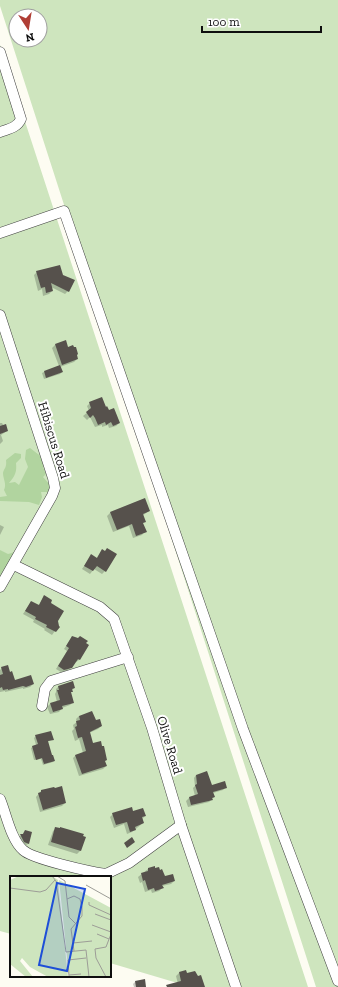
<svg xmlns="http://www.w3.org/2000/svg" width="338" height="987" viewBox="0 0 338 987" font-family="'Zilla Slab',serif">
	<rect width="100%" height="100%" fill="#fdfcf2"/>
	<g fill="#cee5be" fill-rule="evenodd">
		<path d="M0,0H338V987H316L0,6ZM16,16H40V40H16Z"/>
		<path d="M0,45L308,987H191L110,963V877H11V934L0,931Z"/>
	</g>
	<g fill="#b1d49f">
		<path d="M30,448L43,458L45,465L43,467L46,474L43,477L51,486L49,492H41L42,497L39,505L29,502L0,501V497L7,496L4,490C7,484 3,479 3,473C4,468 7,468 6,460L15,453L21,454V458L16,463C17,472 15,476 9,483L15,482L19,485L28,467L25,459L26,450Z"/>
		<path d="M0,550L8,554L15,552L4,574L0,576Z"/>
	</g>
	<g fill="#0003">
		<path d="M37,272L68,291L65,294L51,287L52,291L49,294L43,296L42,289L38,291L34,275Z"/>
		<path d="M65,342L68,348L76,355L77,359L74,362L60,367L62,372L60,374L44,379L42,373L44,372L59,366L52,348L55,345Z"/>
		<path d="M90,403L119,423L116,426L109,428L108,425L102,427V425L95,427L90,417L87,420L83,416L89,411L87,406Z"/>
		<path d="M0,423H2L7,431L1,435L3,441L0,444Z"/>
		<path d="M145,500L149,511L142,516V524L145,531L142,535L133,538L129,526L113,532L107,516L110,513Z"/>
		<path d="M0,525L4,527L0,535Z"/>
		<path d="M102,550L105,571L102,574L94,569L90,574L82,569L91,556L96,559Z"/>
		<path d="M44,597L49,603L57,621L58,627L52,635L44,630L45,629L33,622L34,620L23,614L31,602L38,606Z"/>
		<path d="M70,640L88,645L79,660L76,662L75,661L68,670L61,672L56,669L67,651L64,649Z"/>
		<path d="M2,668L15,681L33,684L30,687L23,689V688L5,692V691L0,692V670Z"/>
		<path d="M58,687L74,688L70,693L73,702L70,705L62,708L59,712L50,714L47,707L50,704L57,702L55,694L56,692V689Z"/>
		<path d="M79,716L95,721L101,726L98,729L89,733L93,744L106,766L103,769L79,776L73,758L76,755L83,753L79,739L75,741L72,731L74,729L73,725L77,722L76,719Z"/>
		<path d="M36,736L53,739L47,742L54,761L53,762L43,765L41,759L34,760L31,748L36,745L34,738Z"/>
		<path d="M196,775L211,786L226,787L223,790L213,793L214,797L209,802L188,807L186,801L189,798L195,796L193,788L195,786L194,778Z"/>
		<path d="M41,791L65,803L62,806L40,812L36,797Z"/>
		<path d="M133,813L145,816L142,819L143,823L132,832L127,834L124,824L114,828L110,817L113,814Z"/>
		<path d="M56,828L84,837L80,851L77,854L48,845L53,831Z"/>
		<path d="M25,831L28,844L26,845L22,843L18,837L22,835Z"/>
		<path d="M148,869L164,877L174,881L171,884L162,886V888L159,891L152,893L151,890L145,892L142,882L140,883L138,877Z"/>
		<path d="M186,971L187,975L204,987H177L178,984L176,976L179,973Z"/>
		<path d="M135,982L145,987H134L133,984Z"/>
	</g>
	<g fill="#56514c">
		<path d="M60,265L63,275L75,280L69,292L51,283L53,291L46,293L45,287L41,288L36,271Z"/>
		<path d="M66,340L68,347L73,345L74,347H76L78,354L77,355L78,359L62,365L55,344Z"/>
		<path d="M60,365L63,372L46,378L44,371Z"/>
		<path d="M102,397L106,407L107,406L109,410L114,408L120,423L113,426L111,422L106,425L105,422L98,425L95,418L93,415L90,418L86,412L91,408L89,402Z"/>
		<path d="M6,424L8,431L0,434V426Z"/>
		<path d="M145,498L150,511L143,514L146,522L143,523L147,532L136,536L132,524L117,530L110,512Z"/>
		<path d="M107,548L117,554L106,572L97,566L93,571L84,566L91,554L97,558L102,549L105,551Z"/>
		<path d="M44,595L52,600L51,603L64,611L58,621L59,626L60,627L56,632L46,627L47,625L35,619L36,617L25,611L31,601L39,605Z"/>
		<path d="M72,636L78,638L80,636L88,641L86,643L89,645L80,660L78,659L72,668L64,670L58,666L69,648L66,646Z"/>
		<path d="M8,665L10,672L12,671L15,680L31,675L34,684L26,687L23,686L8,690V689L3,690L2,687L0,688V675L3,674L1,667Z"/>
		<path d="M73,681L75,688L72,689L73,692H71L74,703L62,706L63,709L53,712L50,703L60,700L57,690H59L58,686Z"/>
		<path d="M92,711L96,720L100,719L102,726L90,732L93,743L101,741L102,746H104L107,760L105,761L107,766L82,774L75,755L86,751L82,737L78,738L75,727L77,726L76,721L80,720L79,716Z"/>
		<path d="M51,731L54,740L48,741L52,755H53L55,761L44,764L42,758L36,760L32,746L38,744L35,735Z"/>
		<path d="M207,771L212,785L225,781L227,788L213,792L215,797L212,798L213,800L191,805L189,797L198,794L195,785L197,784L196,775Z"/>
		<path d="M62,786L66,803L43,810L38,793L41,792V790L54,787L55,788Z"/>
		<path d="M132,807L133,811L143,808L146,816L142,817L144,823L135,827L136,830L130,832L127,822L116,825L112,813Z"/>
		<path d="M55,827L60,828V827L84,834L83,836L86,837L81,851L51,842Z"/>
		<path d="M25,830L32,832L29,844L24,842L20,834H23Z"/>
		<path d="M132,837L135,842L127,848L124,843Z"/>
		<path d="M155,866V868L159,867L160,870L162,869L165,876L173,874L175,881L162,885L164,888L155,891L154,888L148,890L145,880L143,881L141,873L148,871V868Z"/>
		<path d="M186,970L187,973L195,971L198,976L201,975L205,987H167L166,985L181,981L179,972Z"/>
		<path d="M145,979L146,987H136L135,981Z"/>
	</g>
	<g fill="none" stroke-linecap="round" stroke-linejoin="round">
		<g stroke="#414141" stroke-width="11">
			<g id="minor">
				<path d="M0,52L21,119C17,128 8,129 0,132"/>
				<path d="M0,233L64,211L243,729L338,981"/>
				<path d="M0,315L53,478L55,488L52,496L0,587"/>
				<path d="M14,565L100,607L114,619L152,728L181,825L236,987"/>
				<path d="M42,706L45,689L51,681L128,657"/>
				<path d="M0,799C6,813 11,840 23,850C32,859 91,872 106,874L129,863L181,825"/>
			</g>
		</g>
		<use href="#minor" stroke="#fff" stroke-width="10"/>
	</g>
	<g text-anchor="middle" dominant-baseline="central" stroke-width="4" stroke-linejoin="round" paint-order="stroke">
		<g font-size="13" fill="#0e0e0e" stroke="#fff">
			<text transform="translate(54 440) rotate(73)">Hibiscus Road</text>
			<text transform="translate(170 745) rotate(73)">Olive Road</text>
		</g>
	</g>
	<g transform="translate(10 876)">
		<rect width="101" height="101" fill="#fdfcf2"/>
		<path d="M9,0H42L48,4L58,101H38L20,91L12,82L10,85L23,101H16L0,88V4ZM49,4L101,32V101H59Z" fill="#cee5be"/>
		<path fill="none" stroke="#9d9d97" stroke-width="1" d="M42,0L46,5L56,76L76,74L79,101M47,0L55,5L59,41L66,48M76,9L101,23M0,12L30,16L36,14L45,4M57,23L64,20L70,23L72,31V40L61,53L64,75M79,26V29L101,39M85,38L101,44M82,49L101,56M87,58L99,63M63,67L82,65M96,71L85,73L86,82L96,101M96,71L101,58M59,99L71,98M59,101L58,84L76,82"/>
		<path fill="#1d4ed8" fill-opacity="0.15" stroke="#1d4ed8" stroke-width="2" d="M47,7L75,13L57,95L29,89Z"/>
		<rect width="101" height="101" fill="none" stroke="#0e0e0e" stroke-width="2"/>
	</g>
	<g transform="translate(28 28) rotate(168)"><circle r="19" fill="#ffffff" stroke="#9f9f9f"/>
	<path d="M0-3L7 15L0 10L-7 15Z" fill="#b03e35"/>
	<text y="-6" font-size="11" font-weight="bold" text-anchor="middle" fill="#0e0e0e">N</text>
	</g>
	<path d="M202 26v6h119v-6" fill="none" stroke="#0e0e0e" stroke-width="2"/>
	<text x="208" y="26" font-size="12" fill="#0e0e0e" stroke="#ffffff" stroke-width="3" paint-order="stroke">100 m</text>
</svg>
